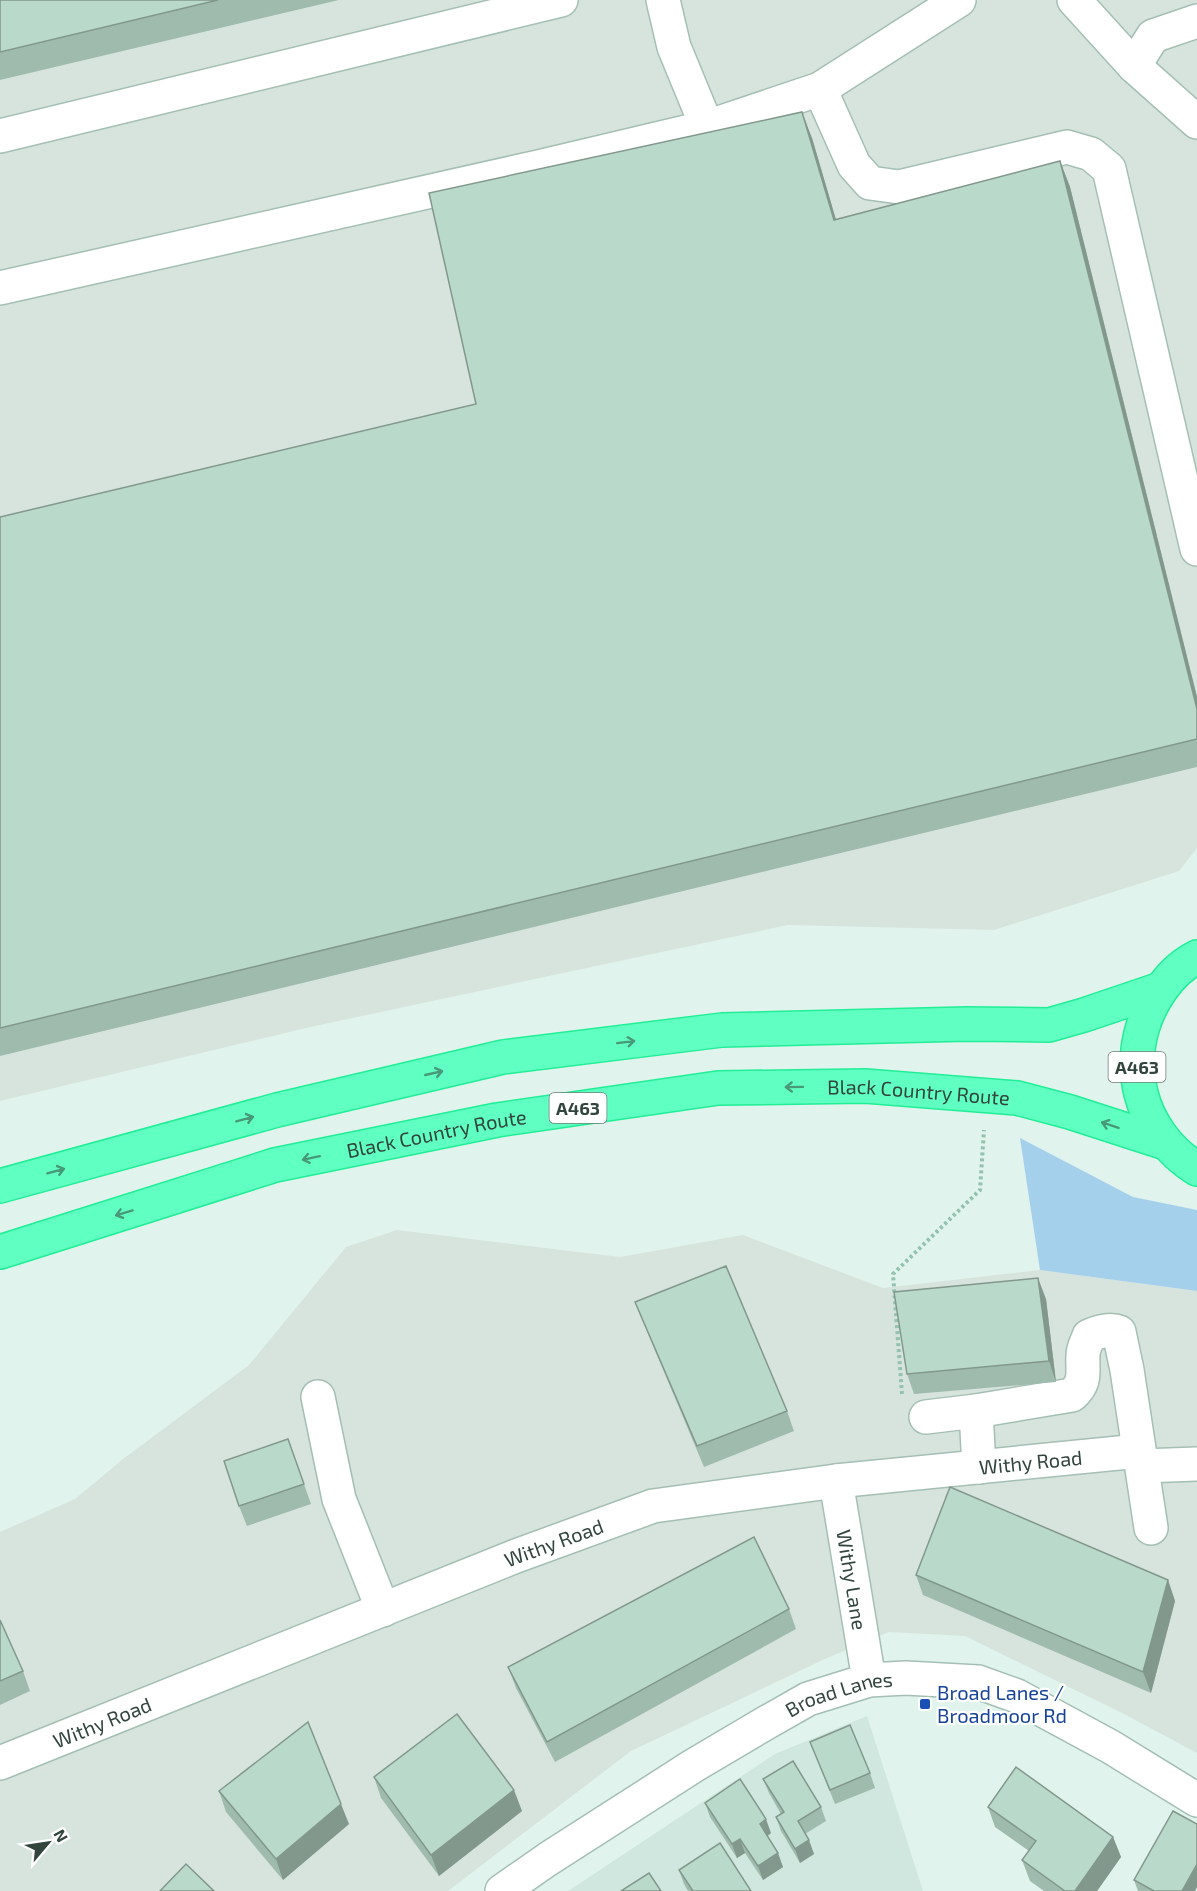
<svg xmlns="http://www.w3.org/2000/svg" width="1197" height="1891" viewBox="0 0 1197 1891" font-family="'Exo 2',sans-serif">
	<rect width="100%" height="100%" fill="#e1f3ed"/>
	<path fill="#cfe7de" d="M867,1716L923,1891H568L775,1754Z"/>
	<g fill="#d7e4de">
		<path d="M0,0H1197V848L1179,871L994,930L788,925L306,1028L0,1101Z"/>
		<path d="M397,1230L620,1257L743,1235L883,1288L1040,1270L1197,1291V1753L1124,1714L965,1636L889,1632L827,1658L631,1751L448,1891H0V1532L75,1499L123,1459L249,1365L346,1247Z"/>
	</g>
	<path fill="#a5d0ec" d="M1020,1138L1133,1197L1197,1210V1291L1040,1270Z"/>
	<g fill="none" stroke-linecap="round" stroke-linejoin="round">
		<g stroke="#a4bfb4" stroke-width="36">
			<g id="minor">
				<path d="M663,0L674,47L707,127"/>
				<path d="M1074,0L1134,66L1197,122"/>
				<path d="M1134,66L1153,36L1197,21"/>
				<path d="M820,89L854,165L870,183L899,187L1067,147L1091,154L1109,169L1197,549"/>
				<path d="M0,136L561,0"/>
				<path d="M0,288L538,167L707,127L820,89L959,0"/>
				<path d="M318,1397L339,1499L383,1610"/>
				<path d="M976,1411L979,1467"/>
				<path d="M926,1417L976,1411L1072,1395C1087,1381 1082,1373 1083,1355C1083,1348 1087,1342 1089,1336C1098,1332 1109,1328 1119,1332L1127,1370L1151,1528"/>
				<path d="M1142,1466L1197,1464"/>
				<path id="s1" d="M836,1481L869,1680"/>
				<path id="s2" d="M0,1763L516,1556L653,1506L836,1481L1139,1451"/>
				<path id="s3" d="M502,1891L548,1859L693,1766L764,1724L808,1699L869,1680L906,1678L978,1682L1017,1696L1111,1747L1197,1800"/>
			</g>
		</g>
		<g stroke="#21ee97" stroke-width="36">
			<g id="highway">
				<path d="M1197,957C1179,966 1165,982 1155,999C1120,1059 1138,1132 1197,1169"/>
				<path d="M0,1186L277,1110L503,1057L722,1030L967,1024L1049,1025L1084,1015L1161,989"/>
				<path id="s4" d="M0,1252L275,1165L497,1120L718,1088L865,1086L1017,1098L1070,1112L1166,1143"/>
			</g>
		</g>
		<path stroke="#93c2af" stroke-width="4" stroke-dasharray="3 3" stroke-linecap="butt" d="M902,1394L893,1274L980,1190L984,1130"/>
		<use href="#minor" stroke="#fff" stroke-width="33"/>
		<use href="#highway" stroke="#60ffc2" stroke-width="33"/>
	</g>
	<g fill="#9fbbae">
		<path d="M0,0H339L0,80Z"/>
		<path d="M812,138L836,220L1060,161L1070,187L1197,697V767L0,1056V517L476,404Z"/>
		<path d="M1046,1299L1056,1382L914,1394L907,1374Z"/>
		<path d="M635,1302L787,1411L794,1431L704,1467L643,1322Z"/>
		<path d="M288,1439L311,1504L247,1526L239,1506Z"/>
		<path d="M916,1575L1168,1580L1175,1601L1151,1693L923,1595Z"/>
		<path d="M789,1609L796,1629L555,1762L516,1688L508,1667Z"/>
		<path d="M0,1620L23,1671L30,1691L0,1705Z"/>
		<path d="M810,1742L870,1773L875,1788L835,1804Z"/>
		<path d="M374,1777L522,1811L439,1876L381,1798Z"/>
		<path d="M763,1779L821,1807L826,1821L805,1834L814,1854L800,1863L781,1831L776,1817L781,1814L769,1793Z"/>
		<path d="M219,1791L349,1824L283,1880L226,1812Z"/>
		<path d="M705,1803L771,1833L767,1836L783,1867L763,1880L745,1853L737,1858L710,1817Z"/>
		<path d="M988,1807L1113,1837L1121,1857L1097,1891H1044L1030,1881L1022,1860L1029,1851L995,1827Z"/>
		<path d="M679,1870L751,1891H688L684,1884Z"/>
		<path d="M1134,1880L1197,1887L1195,1891H1138Z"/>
	</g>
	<g fill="#82988d">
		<path d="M802,112L812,138L844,247L834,220Z"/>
		<path d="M1060,161L1070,187L1197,697V709Z"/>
		<path d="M1038,1278L1046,1299L1056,1382L1049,1361Z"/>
		<path d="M1168,1580L1175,1601L1151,1693L1143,1672Z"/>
		<path d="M514,1790L522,1811L439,1876L431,1855Z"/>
		<path d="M341,1804L349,1824L283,1880L276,1859Z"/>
		<path d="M766,1819L771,1833L765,1838L760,1824Z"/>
		<path d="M1113,1837L1121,1857L1097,1891H1075Z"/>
		<path d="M740,1839L745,1853L737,1858L732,1844Z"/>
		<path d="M809,1840L814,1854L800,1863L795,1849Z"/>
		<path d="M778,1853L783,1867L763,1880L758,1866Z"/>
		<path d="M1197,1864V1887L1195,1891H1182Z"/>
	</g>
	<g fill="#b9d9ca" stroke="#82988d" stroke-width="1.5">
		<path d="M0,0H218L0,52Z"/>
		<path d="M802,112L834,220L1060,161L1197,709V739L0,1028V517L476,404L429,193Z"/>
		<path d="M726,1266L787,1411L697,1446L635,1302Z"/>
		<path d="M1038,1278L1049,1361L907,1374L894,1292Z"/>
		<path d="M288,1439L304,1484L239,1506L224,1461Z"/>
		<path d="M950,1487L1168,1580L1143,1672L916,1575Z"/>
		<path d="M754,1537L789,1609L547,1742L508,1667Z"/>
		<path d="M0,1620L23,1671L0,1681Z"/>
		<path d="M457,1714L514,1790L431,1855L374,1777Z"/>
		<path d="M308,1722L341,1804L276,1859L219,1791Z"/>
		<path d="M850,1725L870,1773L830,1790L810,1742Z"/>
		<path d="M793,1761L821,1807L798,1821L809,1840L795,1849L776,1817L784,1812L763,1779Z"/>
		<path d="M1016,1767L1113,1837L1075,1891H1065L1022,1860L1036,1841L988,1807Z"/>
		<path d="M740,1779L766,1819L760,1824L778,1853L758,1866L740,1839L732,1844L705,1803Z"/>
		<path d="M1173,1811L1197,1824V1864L1182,1891H1154L1134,1880Z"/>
		<path d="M720,1843L751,1891H693L679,1870Z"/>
		<path d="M186,1864L214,1891H160Z"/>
		<path d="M649,1873L661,1891H621Z"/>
	</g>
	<defs><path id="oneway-shaft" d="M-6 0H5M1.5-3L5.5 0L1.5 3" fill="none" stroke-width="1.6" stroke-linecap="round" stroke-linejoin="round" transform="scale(1.5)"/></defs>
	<g stroke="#479978">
		<use href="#oneway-shaft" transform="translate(626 1042) rotate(-7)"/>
		<use href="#oneway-shaft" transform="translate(434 1073) rotate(-13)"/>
		<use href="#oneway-shaft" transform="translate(794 1087) rotate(179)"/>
		<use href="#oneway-shaft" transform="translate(245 1119) rotate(-15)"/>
		<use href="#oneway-shaft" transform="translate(1110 1125) rotate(-162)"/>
		<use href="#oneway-shaft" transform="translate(311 1158) rotate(168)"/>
		<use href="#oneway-shaft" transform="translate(56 1171) rotate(-15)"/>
		<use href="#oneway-shaft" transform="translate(124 1213) rotate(163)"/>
	</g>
	<rect fill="#1a4fb4" stroke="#fff" stroke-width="2" x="919" y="1698" width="12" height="12" rx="3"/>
	<g text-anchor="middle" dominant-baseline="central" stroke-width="4.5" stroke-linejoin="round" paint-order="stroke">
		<g fill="#fff" stroke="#707d76" stroke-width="1.5">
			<rect x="1108.5" y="1052" width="57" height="30" rx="4.5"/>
			<rect x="549.5" y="1093" width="57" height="30" rx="4.5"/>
		</g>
		<g font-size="18" font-weight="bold" fill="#32453c">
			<text x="1137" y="1067">A463</text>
			<text x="578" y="1108">A463</text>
		</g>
		<g font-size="20" fill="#32453c" stroke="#fff">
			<text stroke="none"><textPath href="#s4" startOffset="939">Black Country Route</textPath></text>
			<text stroke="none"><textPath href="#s4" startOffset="453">Black Country Route</textPath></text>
			<text stroke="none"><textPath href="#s2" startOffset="1082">Withy Road</textPath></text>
			<text stroke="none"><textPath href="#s2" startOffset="596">Withy Road</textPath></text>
			<text stroke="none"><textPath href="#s1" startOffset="100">Withy Lane</textPath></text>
			<text stroke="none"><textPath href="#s3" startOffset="393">Broad Lanes</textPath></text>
			<text stroke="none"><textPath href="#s2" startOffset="110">Withy Road</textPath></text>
		</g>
		<g font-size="20" fill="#164399" stroke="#fff" text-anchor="start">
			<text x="937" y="1692">Broad Lanes /<tspan x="937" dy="23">Broadmoor Rd</tspan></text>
		</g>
	</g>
	<g transform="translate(48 1843) rotate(61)" stroke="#ffffff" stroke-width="4.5" paint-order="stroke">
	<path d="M0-4.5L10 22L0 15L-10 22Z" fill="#32453c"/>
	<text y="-9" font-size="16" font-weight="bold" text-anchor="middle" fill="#32453c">N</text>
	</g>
</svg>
